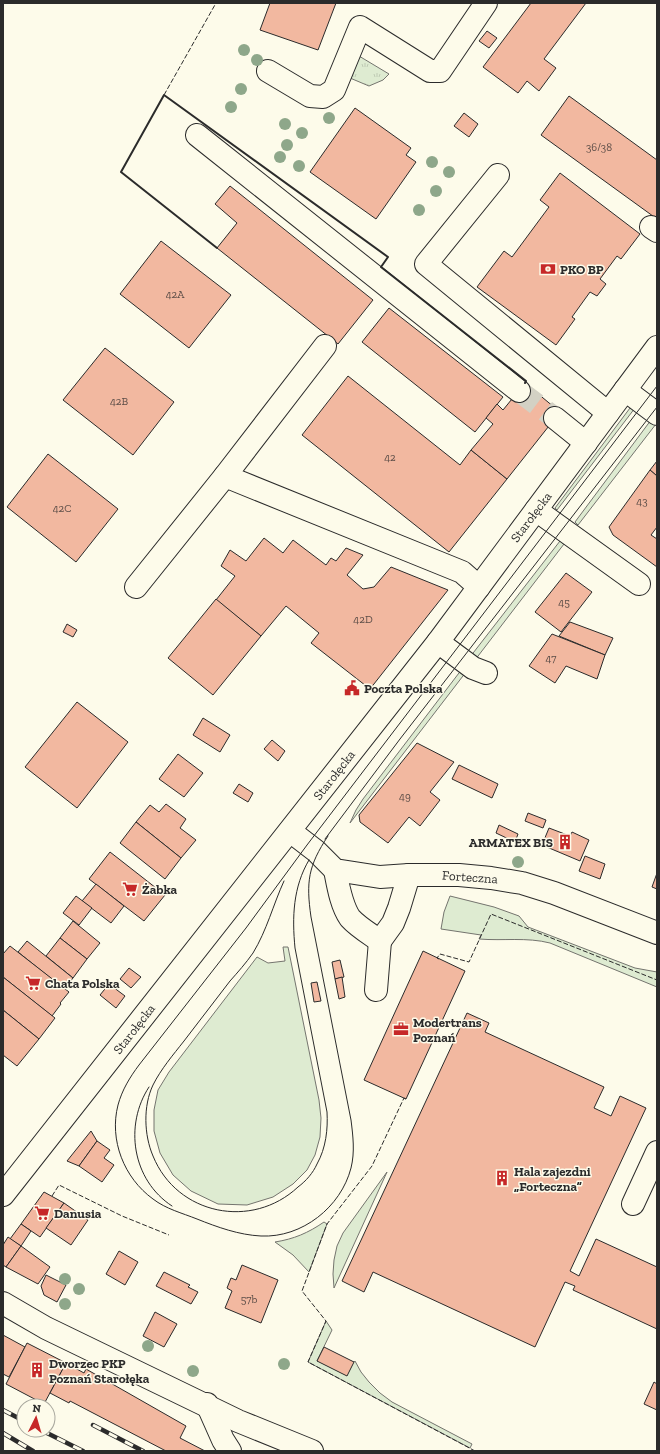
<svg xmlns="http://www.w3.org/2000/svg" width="660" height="1454" viewBox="0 0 660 1454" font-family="'Zilla Slab',serif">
	<defs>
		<pattern id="park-tufts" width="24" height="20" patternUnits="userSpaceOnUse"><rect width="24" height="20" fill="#deebd1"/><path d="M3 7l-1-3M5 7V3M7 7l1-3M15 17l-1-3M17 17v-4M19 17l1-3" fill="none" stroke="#bfcab4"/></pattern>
	</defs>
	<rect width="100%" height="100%" fill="#fdfbea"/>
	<g fill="#deebd1" stroke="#74746e">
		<path d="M630,408H635L557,510L555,508Z"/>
		<path d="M651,420L656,424L578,525L575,522Z"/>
		<path d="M560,541L564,544L475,660L470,657Z"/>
		<path d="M462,669L466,672L350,823L356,810L363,799Z"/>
		<path d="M450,896L494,907L519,916L528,927L635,968L657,972V987L550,943C527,937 503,941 479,939L481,935L441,929L444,912Z"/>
		<path d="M283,947H288L319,1100L321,1118L320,1137L315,1155L307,1170L293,1184L273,1197L247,1205L218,1204L191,1191L173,1175L160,1153L154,1131V1110L158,1090L169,1072L257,957L268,963L285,961Z"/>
		<path d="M387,1172L334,1288L333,1274L334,1260L337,1246L343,1233Z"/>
		<path d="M324,1222L327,1224L309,1272L293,1255L275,1242C294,1239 308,1233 324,1222Z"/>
		<path d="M326,1321L332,1330L317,1361L354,1362L355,1361L361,1372L369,1382L380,1393L392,1402L472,1444L470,1448L308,1362Z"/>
	</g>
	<path fill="url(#park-tufts)" stroke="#74746e" d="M359,56L389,74L383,80L369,86L350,78Z"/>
	<g fill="#f2b8a0" stroke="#2b2b2b">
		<path d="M270,3H336L318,50L260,30Z"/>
		<path d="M531,3H586L544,59L556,68L539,91L527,81L518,93L483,67Z"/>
		<path d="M487,31L497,38L489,48L479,41Z"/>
		<path d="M569,96L657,160V219L541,135Z"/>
		<path d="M355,108L411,148L406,155L416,162L376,219L310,172Z"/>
		<path d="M464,113L478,124L469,137L454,126Z"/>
		<path d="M560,173L640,234L621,259L617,256L600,279L606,284L597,296L590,292L572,317L575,319L556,345L477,287L504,251L512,257L549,207L540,200Z"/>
		<path d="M230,186L373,300L338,344L217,248L237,223L215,204Z"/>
		<path d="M161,241L231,295L189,348L120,294Z"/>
		<path d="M389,308L503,397L475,432L362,342Z"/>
		<path d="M105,348L174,402L133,455L63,400Z"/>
		<path d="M348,376L460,465L471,450L507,479L449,552L302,435Z"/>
		<path d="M525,383L560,412L507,479L471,450L493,424L486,418L497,404L503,410Z"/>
		<path d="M48,454L118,509L76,562L7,507Z"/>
		<path d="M657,461V476L650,470Z"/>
		<path d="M650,470L657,476V527L651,535L657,539V567L613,535L609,527Z"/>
		<path d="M264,538L283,553L293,540L326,565L331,558L336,561L346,548L363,555L347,575L363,589L374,587L391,567L448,590L370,689L311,643L319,633L286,606L261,636L216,600L235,576L221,566L230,550L246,561Z"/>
		<path d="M566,573L592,592L561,632L535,612Z"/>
		<path d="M216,599L261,636L213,695L168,658Z"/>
		<path d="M570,622L613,638L605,655L559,636Z"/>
		<path d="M67,624L77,630L73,637L63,632Z"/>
		<path d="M552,634L605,655L597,679L566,666L555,683L529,666Z"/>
		<path d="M77,702L128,742L77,808L25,767Z"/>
		<path d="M203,718L230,735L220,752L193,735Z"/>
		<path d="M272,740L285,751L278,761L264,749Z"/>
		<path d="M417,743L454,762L430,792L440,800L420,826L409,817L388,843L360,822L359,815Z"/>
		<path d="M178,754L203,773L184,797L159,779Z"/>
		<path d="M459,765L498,784L492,798L452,779Z"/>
		<path d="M239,784L253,793L248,802L233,793Z"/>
		<path d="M166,804L186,819L180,828L196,840L181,858L136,822L150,805L159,812Z"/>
		<path d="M528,813L546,820L543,828L525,821Z"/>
		<path d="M136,822L181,858L165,879L120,843Z"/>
		<path d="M499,825L518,834L515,842L496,833Z"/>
		<path d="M549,828L570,836L572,832L589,840L580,861L542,845Z"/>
		<path d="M110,852L165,895L144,921L89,879Z"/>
		<path d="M585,856L605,864L600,879L579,871Z"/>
		<path d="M657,873V889L652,887Z"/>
		<path d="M96,884L124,906L111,923L82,901Z"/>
		<path d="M76,896L92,908L79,925L63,913Z"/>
		<path d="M73,921L100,943L87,959L60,938Z"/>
		<path d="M60,938L87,959L73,978L46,956Z"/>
		<path d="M27,941L73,978L64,989L18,952Z"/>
		<path d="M10,946L69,992L60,1003L61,1004L52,1016L3,977V954Z"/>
		<path d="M423,951L465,971L406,1099L364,1080Z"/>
		<path d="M340,960L344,977L335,979L332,962Z"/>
		<path d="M129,968L141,977L131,988L120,979Z"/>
		<path d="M3,977L55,1018L39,1039L3,1010Z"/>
		<path d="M342,977L345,997L339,999L335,979Z"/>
		<path d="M317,982L321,1001L314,1002L311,983Z"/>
		<path d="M109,984L125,996L116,1008L100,995Z"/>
		<path d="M3,1010L39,1039L17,1066L3,1055Z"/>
		<path d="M467,1013L489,1023L485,1032L604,1087L594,1108L611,1116L620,1096L646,1108L570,1271L579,1276L596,1239L657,1267V1329L573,1290L575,1286L565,1282L535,1347L373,1272L364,1292L342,1281Z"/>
		<path d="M91,1131L97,1141L79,1166L67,1161Z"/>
		<path d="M97,1141L110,1150L104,1158L114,1165L102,1182L79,1166Z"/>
		<path d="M44,1192L64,1203L40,1237L21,1224Z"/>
		<path d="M64,1203L88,1220L71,1245L46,1228Z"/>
		<path d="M21,1224L31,1231L21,1246L10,1239Z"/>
		<path d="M8,1237L21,1246L6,1267L3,1265V1245Z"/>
		<path d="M21,1246L50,1267L38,1284L6,1267Z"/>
		<path d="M119,1251L138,1262L125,1285L106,1274Z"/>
		<path d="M242,1265L278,1280L261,1323L225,1308L232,1291L227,1288L231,1278L236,1280Z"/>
		<path d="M164,1272L190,1285L188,1287L198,1292L191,1304L156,1286Z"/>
		<path d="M46,1275L66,1285L57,1302L44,1295L41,1286Z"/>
		<path d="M155,1312L177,1324L164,1347L143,1336Z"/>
		<path d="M3,1335L25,1347L9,1377L3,1374Z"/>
		<path d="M27,1343L66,1363L44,1404L6,1384Z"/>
		<path d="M324,1347L354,1362L347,1376L317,1361Z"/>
		<path d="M66,1363L84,1373L86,1369L186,1426L180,1438L205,1451H166L70,1401L69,1403L50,1393Z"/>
		<path d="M654,1382L657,1384V1410L644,1404Z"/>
	</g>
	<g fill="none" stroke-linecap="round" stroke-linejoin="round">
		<path stroke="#d3d1c4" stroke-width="22" stroke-dasharray="22 11" stroke-linecap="butt" d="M519,391L555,418"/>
		<g stroke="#2b2b2b" stroke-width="24">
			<g id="minor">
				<path d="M268,71L310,96L323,97L334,90L360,27L430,71H440L486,3"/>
				<path d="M197,135L519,391"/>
				<path d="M498,175L426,264L608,413"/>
				<path d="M651,227L657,231"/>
				<path d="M625,390L657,414"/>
				<path d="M555,418L586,443"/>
				<path d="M225,476L462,572L479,587"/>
				<path d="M536,510L639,584"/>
				<path d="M136,587L225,476L325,346"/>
				<path d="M438,642L473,668L486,673"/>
				<path d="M290,831L316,851L335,870L380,877L409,875H459L491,878L522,883L554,893L657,933"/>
				<path d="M335,870C338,885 341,905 350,918C358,927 370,934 380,941L393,923L399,908L409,875"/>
				<path d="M376,990L380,941"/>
				<path d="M3,1195L438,642L657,347"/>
				<path d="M633,1204L657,1152"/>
				<path d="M3,1303L46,1328L238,1421L312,1451"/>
				<path d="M207,1404L223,1440L230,1451"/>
			</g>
		</g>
		<use href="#minor" stroke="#fdfbea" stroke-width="22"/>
		<g stroke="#2b2b2b" stroke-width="1">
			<path d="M328,836C308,866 306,882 311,917L351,1120C353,1136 355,1152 351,1168C341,1207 302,1238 261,1236C239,1235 217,1227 197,1219C182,1213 166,1209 153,1199C124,1178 109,1140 118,1105C122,1090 130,1077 139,1065L246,928L307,845L657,386"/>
			<path d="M325,839L400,739L657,407"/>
			<path d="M284,881C273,905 267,930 253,953C246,963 238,972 230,981C215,1001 199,1021 184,1041C173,1055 161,1069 153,1085C143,1106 144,1135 153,1156C177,1215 252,1230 298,1187C306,1181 313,1173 317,1164C326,1148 328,1129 327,1112L295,948C292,917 293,887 309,860"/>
			<path d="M149,1087C124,1125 132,1180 172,1206"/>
		</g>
		<g stroke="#2b2b2b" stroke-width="4.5">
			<g id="rail">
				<path d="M3,1410L24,1421"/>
				<path d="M93,1425L143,1451"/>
				<path d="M41,1430L83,1451"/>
				<path d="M3,1433L33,1451"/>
			</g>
		</g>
		<use href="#rail" stroke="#fdfbea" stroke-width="3" stroke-dasharray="9" stroke-linecap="butt"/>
		<g stroke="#2b2b2b" stroke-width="1" stroke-dasharray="5 2" stroke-linecap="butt">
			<path d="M164,95L216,3"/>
			<path d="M439,959L437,958L440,954L469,962L491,914L657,980"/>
			<path d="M406,1099L404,1098L372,1166L327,1224L302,1291L326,1321L308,1362L475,1451"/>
			<path d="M52,1196L59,1185L122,1216L169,1235"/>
		</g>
		<path stroke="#2b2b2b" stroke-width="2" d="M217,248L121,172L164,95L388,257L381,267L526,381L525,383"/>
	</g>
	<g fill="#8ea78a">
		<circle cx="244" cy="50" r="6"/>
		<circle cx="257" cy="60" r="6"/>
		<circle cx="241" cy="89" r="6"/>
		<circle cx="231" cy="107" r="6"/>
		<circle cx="329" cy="118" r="6"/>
		<circle cx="285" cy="124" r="6"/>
		<circle cx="302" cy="133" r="6"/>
		<circle cx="287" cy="145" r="6"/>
		<circle cx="280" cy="157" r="6"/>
		<circle cx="432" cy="162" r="6"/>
		<circle cx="299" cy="166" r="6"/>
		<circle cx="449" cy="172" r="6"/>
		<circle cx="436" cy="191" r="6"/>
		<circle cx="419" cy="210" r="6"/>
		<circle cx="518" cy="862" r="6"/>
		<circle cx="65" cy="1279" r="6"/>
		<circle cx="79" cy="1289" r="6"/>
		<circle cx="65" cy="1304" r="6"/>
		<circle cx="148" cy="1346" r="6"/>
		<circle cx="284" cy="1364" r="6"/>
		<circle cx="193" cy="1371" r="6"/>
	</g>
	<defs>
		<g id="bank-bare" transform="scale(1.2)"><path d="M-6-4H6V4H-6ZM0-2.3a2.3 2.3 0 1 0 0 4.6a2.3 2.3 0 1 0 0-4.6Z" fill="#c62828" stroke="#fdfbea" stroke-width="2.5" paint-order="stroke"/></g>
		<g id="civic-bare" transform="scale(1.2)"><path d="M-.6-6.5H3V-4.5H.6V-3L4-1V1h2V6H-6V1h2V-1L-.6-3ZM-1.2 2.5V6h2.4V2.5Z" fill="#c62828" stroke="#fdfbea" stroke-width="2.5" paint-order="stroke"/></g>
		<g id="building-bare" transform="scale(1.2)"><path d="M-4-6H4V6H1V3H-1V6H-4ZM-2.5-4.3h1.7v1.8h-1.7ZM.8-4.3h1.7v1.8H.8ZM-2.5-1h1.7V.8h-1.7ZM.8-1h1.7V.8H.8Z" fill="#c62828" stroke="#fdfbea" stroke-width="2.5" paint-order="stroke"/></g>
		<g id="supermarket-bare" transform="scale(1.2)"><path d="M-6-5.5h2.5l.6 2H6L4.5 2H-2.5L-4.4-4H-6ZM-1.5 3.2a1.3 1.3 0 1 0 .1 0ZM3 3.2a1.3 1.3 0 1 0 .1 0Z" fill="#c62828" stroke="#fdfbea" stroke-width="2.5" paint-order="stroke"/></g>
		<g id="office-bare" transform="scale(1.2)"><path d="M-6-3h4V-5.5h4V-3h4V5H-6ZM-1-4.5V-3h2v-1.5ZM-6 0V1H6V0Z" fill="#c62828" stroke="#fdfbea" stroke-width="2.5" paint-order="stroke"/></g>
	</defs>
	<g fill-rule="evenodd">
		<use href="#bank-bare" x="548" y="269"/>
		<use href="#civic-bare" x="352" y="688"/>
		<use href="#building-bare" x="565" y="842"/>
		<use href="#supermarket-bare" x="130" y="889"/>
		<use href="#supermarket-bare" x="33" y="983"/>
		<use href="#office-bare" x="401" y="1029"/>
		<use href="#building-bare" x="502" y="1178"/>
		<use href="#supermarket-bare" x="42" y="1213"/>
		<use href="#building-bare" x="37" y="1370"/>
	</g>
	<g text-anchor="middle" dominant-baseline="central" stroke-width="3" stroke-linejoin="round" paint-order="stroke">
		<g font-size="11" fill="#5d4e48">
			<text x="599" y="147">36/38</text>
			<text x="175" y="294">42A</text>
			<text x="119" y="401">42B</text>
			<text x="390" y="457">42</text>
			<text x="642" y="501">43</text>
			<text x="62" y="508">42C</text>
			<text x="564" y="602">45</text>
			<text x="363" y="619">42D</text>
			<text x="551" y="658">47</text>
			<text x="405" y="796">49</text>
			<text x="249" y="1299">57b</text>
		</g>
		<g font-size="13" font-weight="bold" fill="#2b2b2b" stroke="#fdfbea" text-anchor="start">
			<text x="560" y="269">PKO BP</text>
			<text x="364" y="688">Poczta Polska</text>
			<text x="553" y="842" text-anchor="end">ARMATEX BIS</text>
			<text x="142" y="889">Żabka</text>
			<text x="45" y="983">Chata Polska</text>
			<text x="413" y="1022">Modertrans<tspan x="413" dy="15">Poznań</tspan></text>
			<text x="514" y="1171">Hala zajezdni<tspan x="514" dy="15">„Forteczna”</tspan></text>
			<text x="54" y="1213">Danusia</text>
			<text x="49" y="1363">Dworzec PKP<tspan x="49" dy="15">Poznań Starołęka</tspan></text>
		</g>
		<g font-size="13" fill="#2b2b2b" stroke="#fdfbea">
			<text transform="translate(531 517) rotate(-53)">Starołęcka</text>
			<text transform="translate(334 775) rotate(-52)">Starołęcka</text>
			<text transform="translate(470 877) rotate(4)">Forteczna</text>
			<text transform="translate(134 1029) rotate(-52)">Starołęcka</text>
		</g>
	</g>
	<rect width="660" height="1454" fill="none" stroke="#2b2b2b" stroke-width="8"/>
	<g transform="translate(36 1418) rotate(5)"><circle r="19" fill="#fdfbea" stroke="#a9a89e"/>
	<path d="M0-3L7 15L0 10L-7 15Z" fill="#c62828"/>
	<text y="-6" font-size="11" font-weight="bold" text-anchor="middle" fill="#2b2b2b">N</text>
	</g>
</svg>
